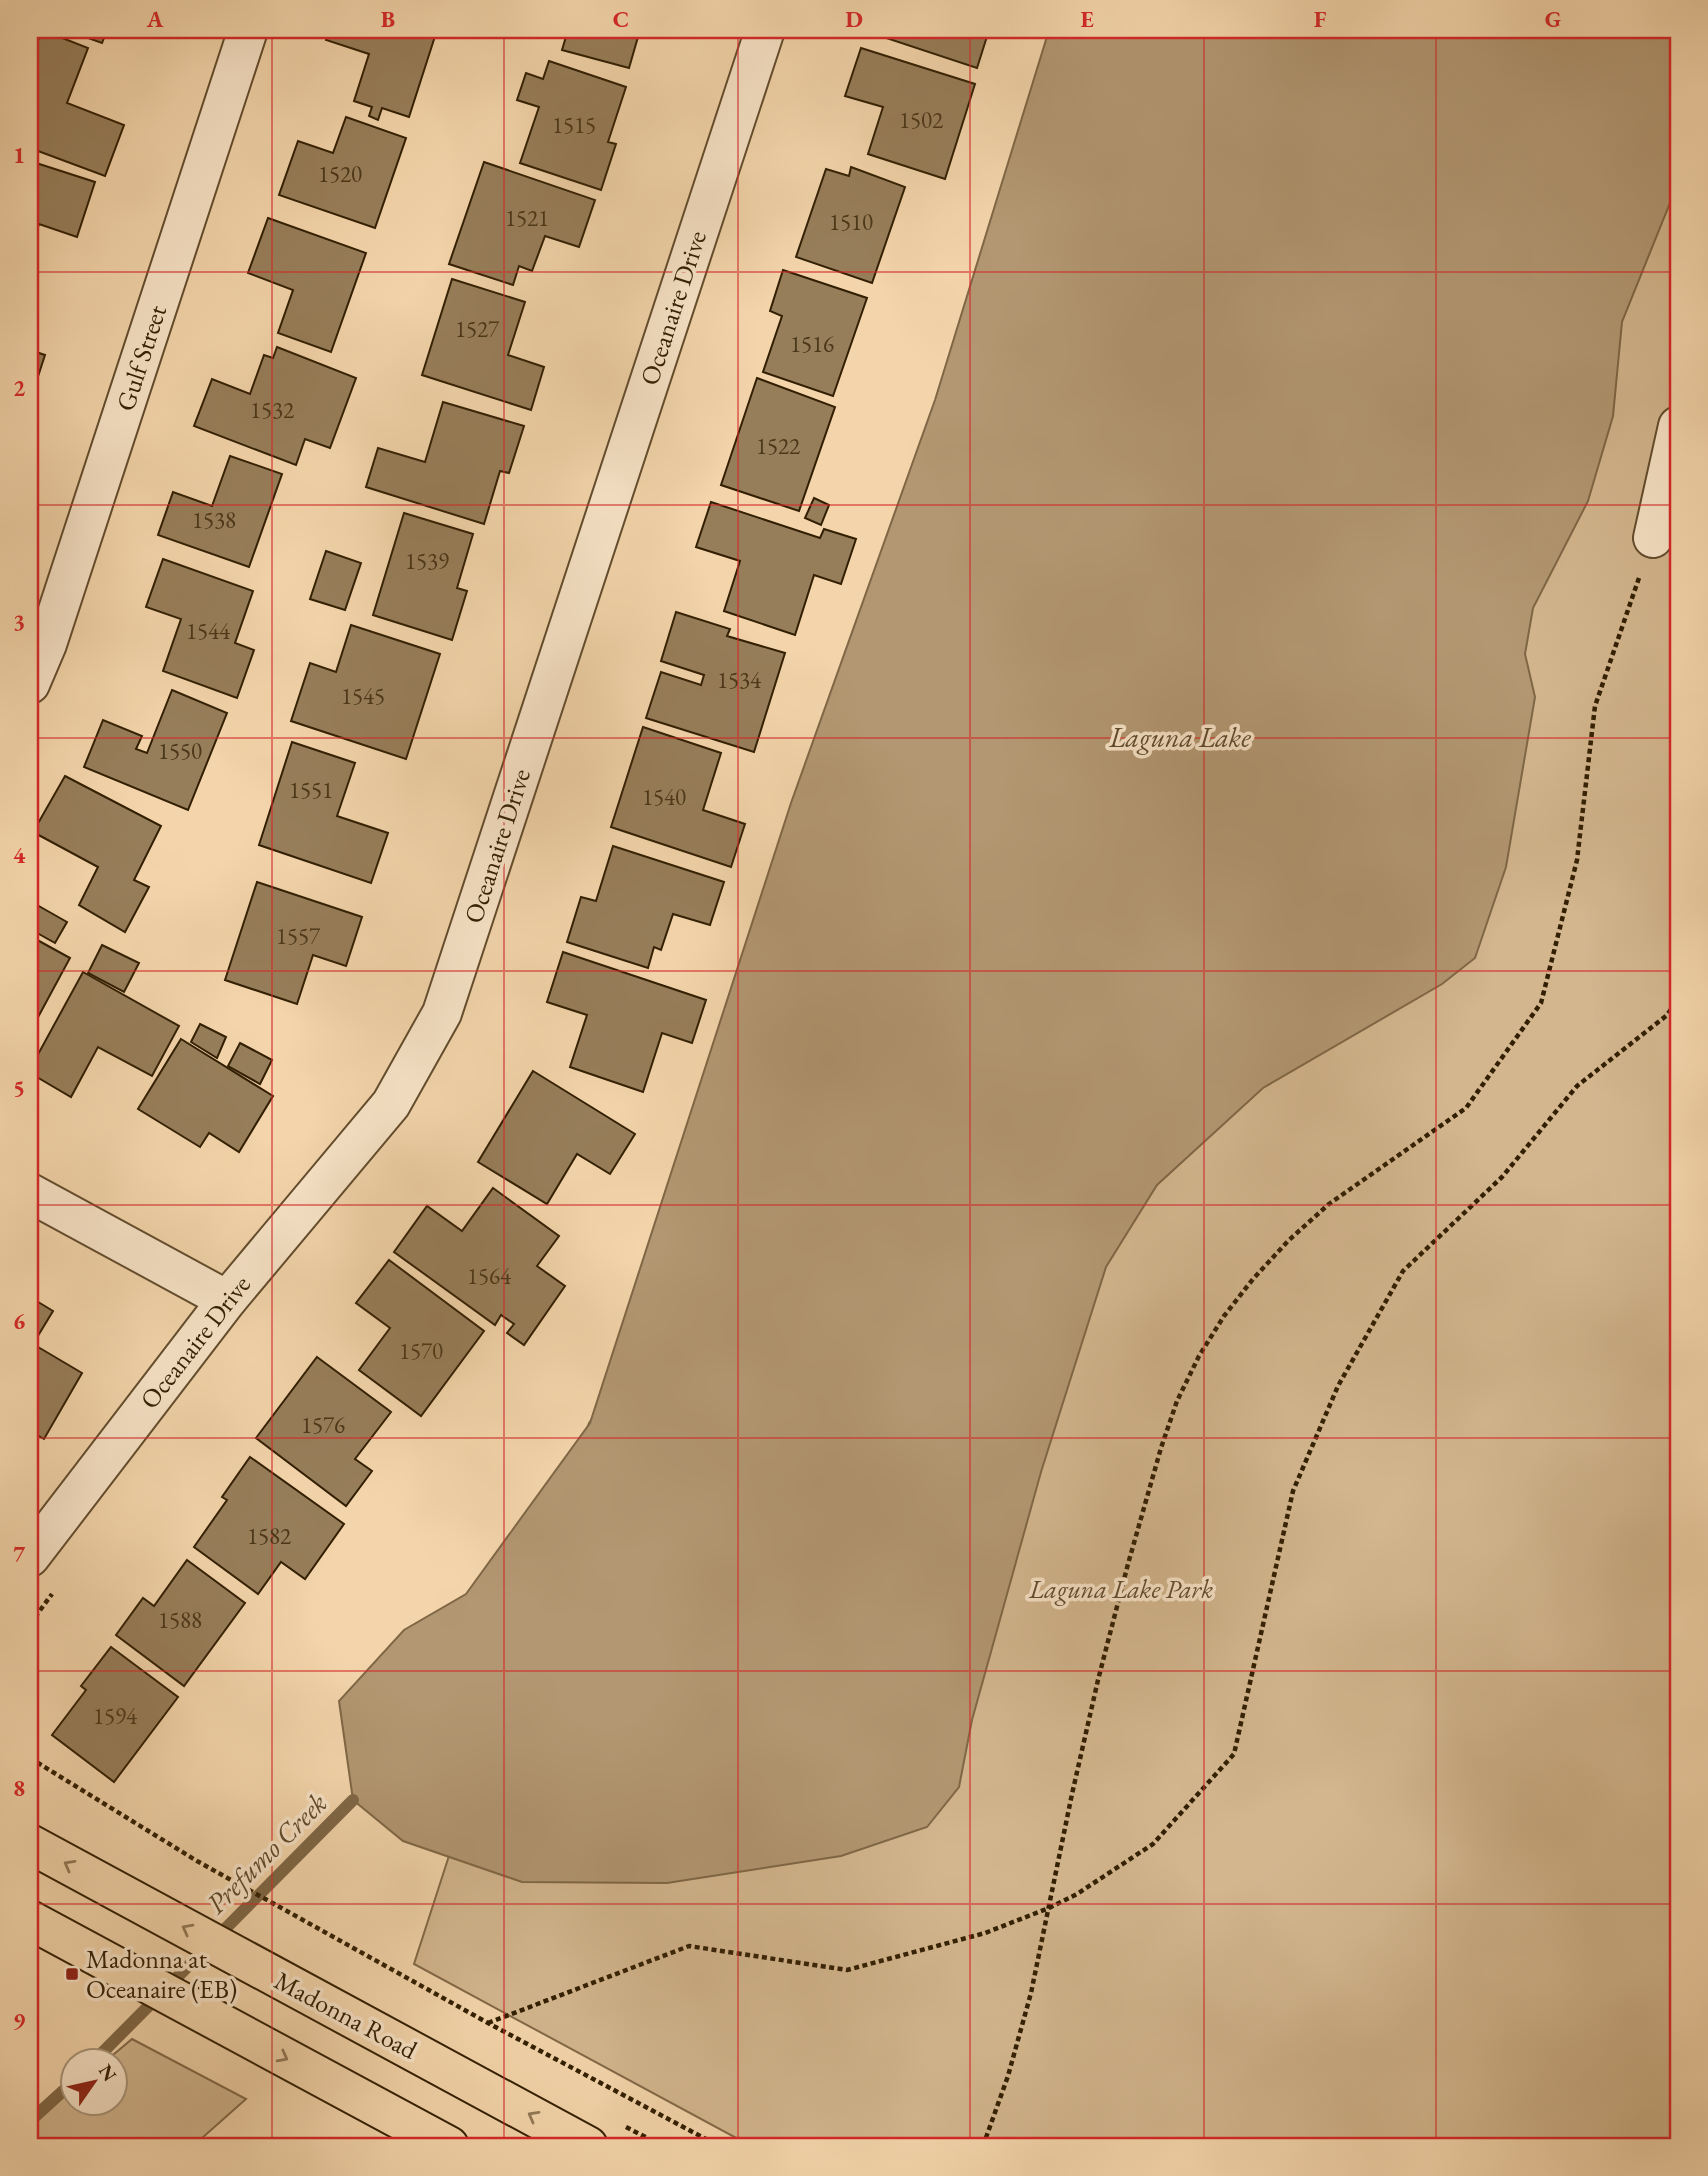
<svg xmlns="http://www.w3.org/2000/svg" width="1708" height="2176" viewBox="0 0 1708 2176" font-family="'EB Garamond',serif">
	<rect width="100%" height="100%" fill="#f4d5ab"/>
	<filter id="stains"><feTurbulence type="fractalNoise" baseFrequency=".00286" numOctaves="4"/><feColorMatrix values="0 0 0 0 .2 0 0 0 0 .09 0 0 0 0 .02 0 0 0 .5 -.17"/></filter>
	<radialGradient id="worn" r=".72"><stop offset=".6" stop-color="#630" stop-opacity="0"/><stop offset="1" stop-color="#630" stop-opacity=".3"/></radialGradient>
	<g fill="#d3b68e" stroke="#826a48" stroke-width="2">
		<path d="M1678,30V2146H751L414,1964L589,1423Z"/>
		<path d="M132,2039L246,2099L193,2146H30V2125L73,2088L74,2102H116V2060H107Z"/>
	</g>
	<path fill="#b29772" stroke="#7f6746" stroke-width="2" d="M1049,30H1678V183L1622,322L1613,416L1588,501L1533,608L1525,654L1535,697L1506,867L1475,958L1442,984L1263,1088L1157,1185L1106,1267L1041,1472L972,1720L959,1787L927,1827L841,1856L667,1883L522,1882L403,1841L353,1800L339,1701L404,1630L466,1594L590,1423L791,803L935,400Z"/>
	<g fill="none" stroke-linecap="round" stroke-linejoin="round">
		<g stroke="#7f6746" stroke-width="12">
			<path d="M95,2060L353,1800"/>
			<path d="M30,2121L74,2081"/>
		</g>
	</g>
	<g fill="#977e5a" stroke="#321f03" stroke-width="2">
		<path d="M42,30L88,48L67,103L124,125L105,176L30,148V62Z"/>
		<path d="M66,30H107L102,43Z"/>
		<path d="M330,30H437L409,117L382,108L378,120L369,116L372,107L354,101L369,54L326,40Z"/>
		<path d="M568,30H640L629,68L562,50Z"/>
		<path d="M869,30H989L977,68L868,32Z"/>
		<path d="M861,48L975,84L945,179L868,154L883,107L845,96Z"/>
		<path d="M549,61L626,87L608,142L616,144L601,190L520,163L539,107L517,100L526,73L543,79Z"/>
		<path d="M346,117L406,138L375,228L279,195L298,141L333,153Z"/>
		<path d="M30,161L95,182L77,237L39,224L30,251Z"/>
		<path d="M484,162L595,200L579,247L545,236L532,271L519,266L513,285L449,264Z"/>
		<path d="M851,167L905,187L872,283L796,257L826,169L849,176Z"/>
		<path d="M268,218L366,253L331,352L278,333L293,290L248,273Z"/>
		<path d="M783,270L867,298L833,396L763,372L782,316L770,311Z"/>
		<path d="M452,279L525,302L508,355L544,367L531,410L422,375Z"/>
		<path d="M277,347L356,378L330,448L305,439L296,465L194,426L212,379L250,394L264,355L273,358Z"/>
		<path d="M30,350L45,355L32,395L30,394Z"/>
		<path d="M757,378L835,407L799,511L721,485Z"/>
		<path d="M443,402L524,426L509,473L500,471L484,524L366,487L378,448L425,462Z"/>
		<path d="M230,456L282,474L249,567L158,535L173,492L212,506Z"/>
		<path d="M814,498L829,505L821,525L805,518Z"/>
		<path d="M711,502L820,538L824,529L856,539L841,584L814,575L795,635L724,611L740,561L696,547Z"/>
		<path d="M404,513L473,534L457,588L467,591L452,640L373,615Z"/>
		<path d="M326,551L361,563L345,610L310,599Z"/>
		<path d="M163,559L253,591L235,643L254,650L237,698L163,671L181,619L146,607Z"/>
		<path d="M676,612L730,629L727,636L785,653L754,752L646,718L661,672L701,685L704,675L661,661Z"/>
		<path d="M351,625L440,654L406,759L291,721L310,663L336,672Z"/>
		<path d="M172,690L227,713L188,810L84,767L103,720L142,736L136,749L147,753Z"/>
		<path d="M643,727L721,753L703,810L745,824L731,867L611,827Z"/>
		<path d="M292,742L355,763L337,816L388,833L371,883L259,845Z"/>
		<path d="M65,776L161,826L134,880L149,887L125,932L79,905L98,867L33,832Z"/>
		<path d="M613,846L724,882L710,925L673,914L661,950L654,947L648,968L567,942L581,897L596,901Z"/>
		<path d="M257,882L362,917L346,966L313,955L297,1004L225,980Z"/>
		<path d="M30,901L67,922L55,943L30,929Z"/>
		<path d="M30,936L70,958L30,1032Z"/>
		<path d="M102,945L139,963L124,992L88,973Z"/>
		<path d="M563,952L706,1000L692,1043L662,1033L643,1092L570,1067L587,1015L547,1002Z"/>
		<path d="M83,972L179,1026L152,1076L98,1047L71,1097L30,1073V1069Z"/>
		<path d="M200,1024L226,1037L217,1058L191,1042Z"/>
		<path d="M181,1039L273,1096L239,1152L209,1133L200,1147L138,1109Z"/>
		<path d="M240,1043L272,1060L260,1084L228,1066Z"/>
		<path d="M533,1071L635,1134L610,1174L577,1154L547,1204L478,1162Z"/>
		<path d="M493,1188L559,1236L537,1266L565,1286L524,1345L507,1333L514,1324L501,1315L495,1325L394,1252L427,1206L462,1231Z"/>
		<path d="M389,1260L484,1331L421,1416L359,1370L390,1328L356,1303Z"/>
		<path d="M30,1297L53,1311L33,1344L82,1373L44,1439L30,1431Z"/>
		<path d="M317,1357L391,1412L355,1459L372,1471L346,1506L256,1438Z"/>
		<path d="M250,1457L344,1524L305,1579L281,1562L258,1594L194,1547L227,1500L222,1497Z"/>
		<path d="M187,1560L245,1603L184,1686L116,1635L143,1598L154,1606Z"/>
		<path d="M111,1647L178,1697L114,1782L52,1735L86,1690L81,1686Z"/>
	</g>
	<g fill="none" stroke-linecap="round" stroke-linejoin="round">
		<g stroke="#624c2d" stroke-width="42">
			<g id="minor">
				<path d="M1653,538L1678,426"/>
				<path d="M30,684L47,644L248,30"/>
				<path d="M30,1193L227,1300"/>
				<path d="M30,1557L227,1300L391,1104L442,1013L765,30"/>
			</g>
		</g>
		<g stroke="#321f03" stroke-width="42">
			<g id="major">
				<path d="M30,1844L588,2146"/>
				<path d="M30,1920L449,2146"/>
			</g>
		</g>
		<g stroke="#321f03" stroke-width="4.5" stroke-dasharray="5 3.5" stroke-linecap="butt">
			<path d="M30,1624L52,1594"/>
			<path d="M30,1758L197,1861L488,2023L719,2146"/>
			<path d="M488,2023L689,1946L847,1970L985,1933L1049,1908L1077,1894L1153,1844L1234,1754L1293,1491L1338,1386L1403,1271L1502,1177L1577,1086L1666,1016L1678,1000"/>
			<path d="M626,2127L663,2146"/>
			<path d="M983,2146L1008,2076L1031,1993L1072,1794L1098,1680L1128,1564L1161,1448L1177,1401L1199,1356L1224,1316L1253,1279L1289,1240L1329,1204L1466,1108L1541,1003L1577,860L1595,706L1640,575"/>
		</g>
		<use href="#minor" stroke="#f8e4c8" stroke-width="38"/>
		<use href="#major" stroke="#f4d5ab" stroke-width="38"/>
	</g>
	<defs><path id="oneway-chevron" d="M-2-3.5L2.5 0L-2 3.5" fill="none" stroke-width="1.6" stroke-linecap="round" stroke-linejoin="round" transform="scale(1.75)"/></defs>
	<g stroke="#937a57">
		<use href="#oneway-chevron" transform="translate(69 1865) rotate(-151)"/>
		<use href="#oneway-chevron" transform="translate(187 1929) rotate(-152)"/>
		<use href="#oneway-chevron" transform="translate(283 2057) rotate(28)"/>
		<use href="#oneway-chevron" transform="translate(533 2116) rotate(-151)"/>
	</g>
	<path fill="none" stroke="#d62828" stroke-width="2" stroke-opacity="0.55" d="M272,30V2146M504,30V2146M738,30V2146M970,30V2146M1204,30V2146M1436,30V2146M30,272H1678M30,505H1678M30,738H1678M30,971H1678M30,1205H1678M30,1438H1678M30,1671H1678M30,1904H1678"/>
	<rect fill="#8f2418" stroke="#f8e4c8" stroke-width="2.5" x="65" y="1967" width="14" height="14" rx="3.5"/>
	<g text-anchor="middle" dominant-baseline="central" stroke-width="7" stroke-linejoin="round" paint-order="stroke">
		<g font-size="23" fill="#4b3719">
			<text x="921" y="120">1502</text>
			<text x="574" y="125">1515</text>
			<text x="340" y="174">1520</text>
			<text x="527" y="218">1521</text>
			<text x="851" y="222">1510</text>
			<text x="477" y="329">1527</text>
			<text x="812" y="344">1516</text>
			<text x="272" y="410">1532</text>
			<text x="778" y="446">1522</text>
			<text x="214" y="520">1538</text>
			<text x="427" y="561">1539</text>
			<text x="208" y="631">1544</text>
			<text x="739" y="680">1534</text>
			<text x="363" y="696">1545</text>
			<text x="180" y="751">1550</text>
			<text x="311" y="790">1551</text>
			<text x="664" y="797">1540</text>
			<text x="298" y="936">1557</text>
			<text x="489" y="1276">1564</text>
			<text x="421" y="1351">1570</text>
			<text x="323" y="1425">1576</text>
			<text x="269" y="1536">1582</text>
			<text x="180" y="1620">1588</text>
			<text x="115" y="1716">1594</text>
		</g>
		<g font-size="26" fill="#321f03" stroke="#f8e4c8">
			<text transform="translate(673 308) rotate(-72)">Oceanaire Drive</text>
			<text transform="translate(141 358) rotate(-72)">Gulf Street</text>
			<text transform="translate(497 846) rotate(-72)">Oceanaire Drive</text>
			<text transform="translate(195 1342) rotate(-52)">Oceanaire Drive</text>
			<text transform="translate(346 2015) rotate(28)">Madonna Road</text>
		</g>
		<g font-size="26" font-style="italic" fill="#624c2d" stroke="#f8e4c8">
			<text x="1121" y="1589">Laguna Lake Park</text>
		</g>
		<g font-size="26" fill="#321f03" stroke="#f8e4c8" text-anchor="start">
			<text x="86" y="1959">Madonna at<tspan x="86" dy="30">Oceanaire (EB)</tspan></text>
		</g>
		<g font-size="28" font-style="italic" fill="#5f492a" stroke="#f8e4c8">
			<text x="1180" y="737">Laguna Lake</text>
			<text transform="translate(266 1853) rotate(-45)">Prefumo Creek</text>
		</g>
	</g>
	<rect width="1708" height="2176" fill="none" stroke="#f4d5ab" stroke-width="77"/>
	<g transform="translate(94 2082) rotate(56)"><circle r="33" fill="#f8e4c8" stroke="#a99579" stroke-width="2"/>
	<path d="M0-5L12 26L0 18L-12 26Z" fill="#8f2418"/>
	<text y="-10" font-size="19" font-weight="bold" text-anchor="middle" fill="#321f03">N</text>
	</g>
	<rect x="38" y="38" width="1632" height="2100" fill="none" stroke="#d62828" stroke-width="2.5"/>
	<g font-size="23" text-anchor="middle" font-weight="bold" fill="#d62828">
		<text x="155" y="27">A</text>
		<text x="388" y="27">B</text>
		<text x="621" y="27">C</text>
		<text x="854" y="27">D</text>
		<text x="1087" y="27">E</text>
		<text x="1320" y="27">F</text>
		<text x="1553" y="27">G</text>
		<text x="19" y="163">1</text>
		<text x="19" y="396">2</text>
		<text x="19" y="630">3</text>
		<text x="19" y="863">4</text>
		<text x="19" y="1096">5</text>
		<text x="19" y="1329">6</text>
		<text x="19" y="1562">7</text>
		<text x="19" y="1796">8</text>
		<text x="19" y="2029">9</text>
	</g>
	<rect width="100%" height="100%" filter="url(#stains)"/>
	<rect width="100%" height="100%" fill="url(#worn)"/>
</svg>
